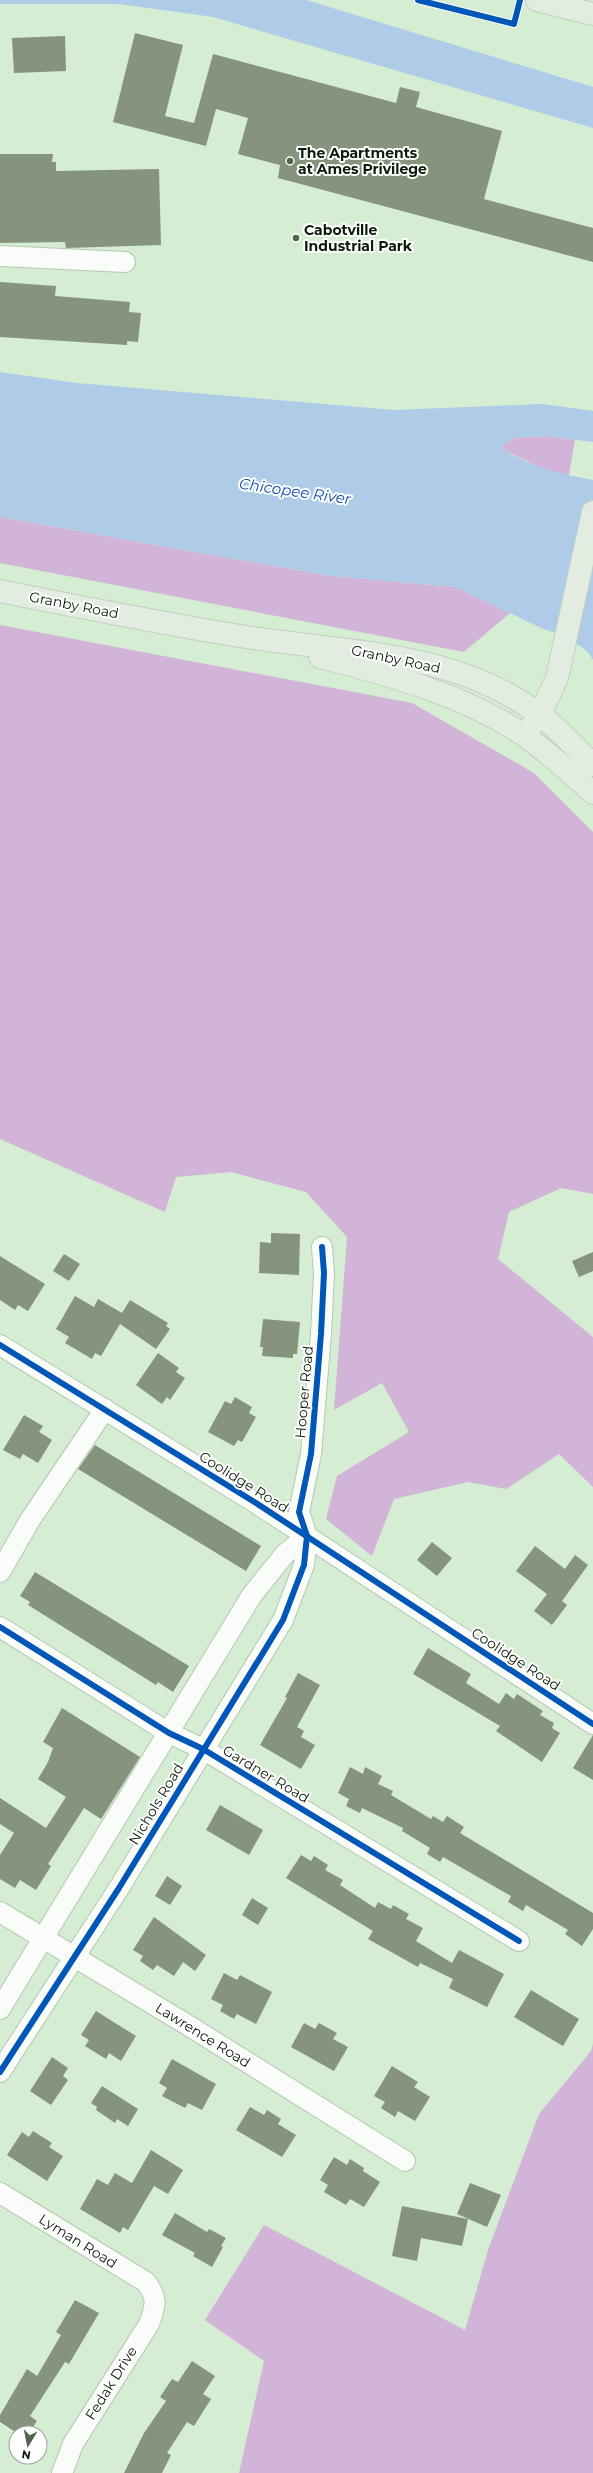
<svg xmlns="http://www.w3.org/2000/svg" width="593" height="2473" viewBox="0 0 593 2473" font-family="Montserrat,sans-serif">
	<rect width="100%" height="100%" fill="#d5edd2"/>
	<g fill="#d1b4d7">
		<path d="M546,436L575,440L569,475L547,471L500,448L514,438Z"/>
		<path d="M0,517L331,576L456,587L510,613L464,652L0,563Z"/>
		<path d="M0,625L412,703L534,773L593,832V1194L561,1188L509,1212L498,1259L593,1337V1487L559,1454L506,1489L468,1482L394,1499L372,1556L326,1519L337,1476L409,1432L382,1383L334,1410L347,1237L306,1192L231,1172L176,1177L165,1212L0,1139Z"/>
		<path d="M593,2044V2473H239L264,2361L205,2320L264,2225L465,2330L488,2250L539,2114L591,2051Z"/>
	</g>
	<g fill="#aecbe8">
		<path d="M0,0H306L593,87V128L213,17L119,4H0Z"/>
		<path d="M0,372L77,383L394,410L543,404L593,411V442L545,436L514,438L500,448C535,468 554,472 593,480V660L588,652L566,636L543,629L456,587L331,576L0,517Z"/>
	</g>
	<g fill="#87947d">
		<path d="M135,33L183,45L165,116L194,123L213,54L396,103L400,87L420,92L416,107L502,131L484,199L593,228V262L278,178L280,165L238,154L248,118L216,109L206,146L113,122Z"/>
		<path d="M65,36L66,71L14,73L12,38Z"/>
		<path d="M0,154H53L52,162H56V171L159,169L161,245L66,248L65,242L0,243Z"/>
		<path d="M0,282L56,286L55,296L130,302L129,312L141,313L138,342L127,341V345L0,337Z"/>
		<path d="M271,1233L300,1234L299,1275L259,1273L260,1242L271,1243Z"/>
		<path d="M593,1252V1271L579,1277L572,1261Z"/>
		<path d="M64,1254L80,1264L69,1281L53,1271Z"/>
		<path d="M0,1256L45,1284L28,1311L18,1305L15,1310L0,1300Z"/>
		<path d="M75,1296L94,1307L98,1299L122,1313L130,1300L168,1323L166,1326L170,1329L156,1349L120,1324L101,1356L95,1353L92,1359L65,1343L69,1337L56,1329Z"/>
		<path d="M263,1319L300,1322L297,1354H293V1358L262,1356L263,1347H260Z"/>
		<path d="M158,1353L179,1368L176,1372L185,1378L170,1400L167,1397L162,1404L136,1385Z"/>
		<path d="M235,1397L252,1407L249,1413L256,1417L242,1442L238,1440L234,1446L208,1432L225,1401L231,1404Z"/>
		<path d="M24,1415L43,1426L39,1432L52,1440L38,1463L23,1454L20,1459L3,1450Z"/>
		<path d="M95,1445L261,1546L246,1571L78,1469Z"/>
		<path d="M432,1542L452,1558L437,1576L417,1560Z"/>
		<path d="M535,1546L565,1569L575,1555L588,1565L562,1601L567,1605L552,1625L534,1611L547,1594L516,1571Z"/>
		<path d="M35,1572L189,1666L173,1692L158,1682L156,1685L28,1605L30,1602L20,1596Z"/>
		<path d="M428,1648L471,1674L466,1683L499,1704L506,1693L514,1699L517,1694L543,1711L540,1715L554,1723L552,1728L560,1733L542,1762L496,1731L500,1726L413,1674Z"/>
		<path d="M298,1673L320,1685L297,1727L304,1731L301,1737L315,1745L301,1769L260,1745L287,1698L285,1697Z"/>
		<path d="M62,1708L140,1757L101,1819L84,1808L48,1864L51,1866L36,1890L20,1880L15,1888L0,1879V1855L14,1833L0,1824V1798L46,1828L66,1797L38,1779L48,1762L53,1748L43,1742Z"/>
		<path d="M593,1735V1780L573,1768Z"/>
		<path d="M350,1767L363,1774L365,1767L382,1776L378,1784L393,1791L391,1795L431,1819L433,1816L443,1822L447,1816L464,1827L460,1833L593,1913V1929L582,1946L565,1934L568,1930L526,1905L523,1911L508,1902L511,1896L443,1857L440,1862L427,1854L430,1848L402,1831L403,1828L362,1808L360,1813L346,1806L349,1799L338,1793Z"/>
		<path d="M220,1805L263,1830L249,1855L206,1830Z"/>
		<path d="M301,1855L311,1861L314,1856L328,1865L325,1870L343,1880L340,1885L375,1908L378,1902L391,1909L393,1905L409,1914L406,1919L423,1928L416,1941L452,1963L459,1950L504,1974L487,2007L449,1988L453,1979L420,1963L418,1967L368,1939L373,1931L286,1878Z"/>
		<path d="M167,1876L182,1886L170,1905L155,1896Z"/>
		<path d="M252,1898L268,1908L258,1925L242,1915Z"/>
		<path d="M154,1917L206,1955L195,1971L183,1962L174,1976L157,1965L153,1970L140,1961L143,1956L133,1950Z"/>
		<path d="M224,1973L237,1980L240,1975L272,1992L256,2024L237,2014L234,2019L220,2011L223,2005L211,1999Z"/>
		<path d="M531,1990L579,2019L563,2046L514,2017Z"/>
		<path d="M96,2011L136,2036L121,2061L109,2053L106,2059L85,2046L89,2040L81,2035Z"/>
		<path d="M304,2023L315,2029L319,2023L337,2033L333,2039L348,2047L334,2071L291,2047Z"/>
		<path d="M52,2057L68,2068L63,2076L68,2080L51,2105L30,2091Z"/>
		<path d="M172,2059L216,2084L202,2110L188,2103L185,2108L162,2096L167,2088L159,2083Z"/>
		<path d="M392,2066L418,2082L414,2087L430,2097L415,2121L398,2111L395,2117L381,2108L385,2102L374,2096Z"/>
		<path d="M102,2086L138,2109L128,2126L117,2119L115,2123L96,2110L97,2107L91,2103Z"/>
		<path d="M250,2107L264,2115L267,2110L281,2119L278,2124L296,2135L282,2157L236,2130Z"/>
		<path d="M33,2131L52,2143L49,2147L63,2156L47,2181L7,2155L22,2132L29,2137Z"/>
		<path d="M151,2150L183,2170L168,2194L154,2186L128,2230L123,2227L120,2233L80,2209L97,2179L108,2185L115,2173L132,2183Z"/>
		<path d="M334,2157L347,2165L350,2159L364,2168L363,2171L380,2182L364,2207L350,2199L346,2205L324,2192L328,2185L320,2180Z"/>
		<path d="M470,2183L501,2195L487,2227L457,2214Z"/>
		<path d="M402,2206L468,2219L462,2246L421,2238L417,2261L392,2256Z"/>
		<path d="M175,2213L207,2232L209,2229L226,2238L221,2246L223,2247L212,2267L193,2256L195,2253L162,2235Z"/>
		<path d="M75,2300L99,2313L69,2364L65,2362L30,2416L37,2421L29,2433H17L0,2422V2415L27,2369L37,2376L61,2335L56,2332Z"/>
		<path d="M192,2361L215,2376L203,2394L211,2399L194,2426L187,2422L167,2453L171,2455L162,2473H124L144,2433L166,2401L160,2397L172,2379L178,2382Z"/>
	</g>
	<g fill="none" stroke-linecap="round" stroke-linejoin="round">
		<g stroke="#b5c8b2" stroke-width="22">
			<g id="minor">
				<path d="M0,256L125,262"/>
				<path d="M0,1345L256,1503L593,1724"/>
				<path d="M0,1572L30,1520L105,1409"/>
				<path d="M0,1627L169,1733L203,1749L519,1941"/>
				<path d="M0,1912L186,2024L405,2161"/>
				<path d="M0,2009L252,1595L285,1554L307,1536"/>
				<path d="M0,2072L119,1888L283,1620L304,1565L307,1536L299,1512L311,1454L321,1334L324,1273L322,1247"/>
				<path d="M0,2193L146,2282C158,2299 156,2305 149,2324L73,2444L62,2473"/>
			</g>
		</g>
		<g stroke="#c3cfc2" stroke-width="24">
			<g id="major">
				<path d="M537,0L593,14"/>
				<path d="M0,591C80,607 160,623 240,636C342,653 454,649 540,715C560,730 576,748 593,765"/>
				<path d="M320,657C390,675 465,695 525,736C549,753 571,773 593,793"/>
				<path d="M532,725L540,714L557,678L593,512"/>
			</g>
		</g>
		<use href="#minor" stroke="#f9fcf8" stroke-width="20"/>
		<use href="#major" stroke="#e2ece0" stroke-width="22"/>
		<g stroke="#fff" stroke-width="8">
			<g id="cycleway">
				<path d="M418,0L514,24L520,0"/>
				<path d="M0,1345L256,1503L593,1724"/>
				<path d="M0,1627L169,1733L203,1749L519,1941"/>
				<path d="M0,2072L119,1888L283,1620L304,1565L307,1536L299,1512L311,1454L321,1334L324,1273L322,1247"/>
			</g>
		</g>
		<use href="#cycleway" stroke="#0057b8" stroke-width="6"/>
	</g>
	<g fill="#51644f" stroke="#fff" stroke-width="1.5">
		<circle cx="290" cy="161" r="4"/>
		<circle cx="296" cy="238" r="4"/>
	</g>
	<g text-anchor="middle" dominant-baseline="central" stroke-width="4" stroke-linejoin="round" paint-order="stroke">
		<g font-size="14" font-weight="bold" fill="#0a1a08" stroke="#fff" text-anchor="start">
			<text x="298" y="153">The Apartments<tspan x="298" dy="16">at Ames Privilege</tspan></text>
			<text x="304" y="230">Cabotville<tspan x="304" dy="16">Industrial Park</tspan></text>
		</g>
		<g font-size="14" fill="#0a1a08" stroke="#fff">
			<text transform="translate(74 605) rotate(11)">Granby Road</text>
			<text transform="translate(396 659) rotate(12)">Granby Road</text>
			<text transform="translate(304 1392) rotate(-85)">Hooper Road</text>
			<text transform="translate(244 1482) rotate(32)">Coolidge Road</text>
			<text transform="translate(516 1659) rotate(33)">Coolidge Road</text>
			<text transform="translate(266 1774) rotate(31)">Gardner Road</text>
			<text transform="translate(156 1804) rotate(-59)">Nichols Road</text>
			<text transform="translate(203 2035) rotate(32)">Lawrence Road</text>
			<text transform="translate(78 2241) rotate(32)">Lyman Road</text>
			<text transform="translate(111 2383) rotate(-58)">Fedak Drive</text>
		</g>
		<g font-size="15" font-style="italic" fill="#154bb0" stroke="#fff">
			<text transform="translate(295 491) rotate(8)">Chicopee River</text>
		</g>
	</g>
	<g transform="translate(28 2445) rotate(190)"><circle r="19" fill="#ffffff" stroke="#9da39c"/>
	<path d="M0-3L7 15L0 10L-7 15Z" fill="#51644f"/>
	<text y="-6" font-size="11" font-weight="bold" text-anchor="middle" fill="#0a1a08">N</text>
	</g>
</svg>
